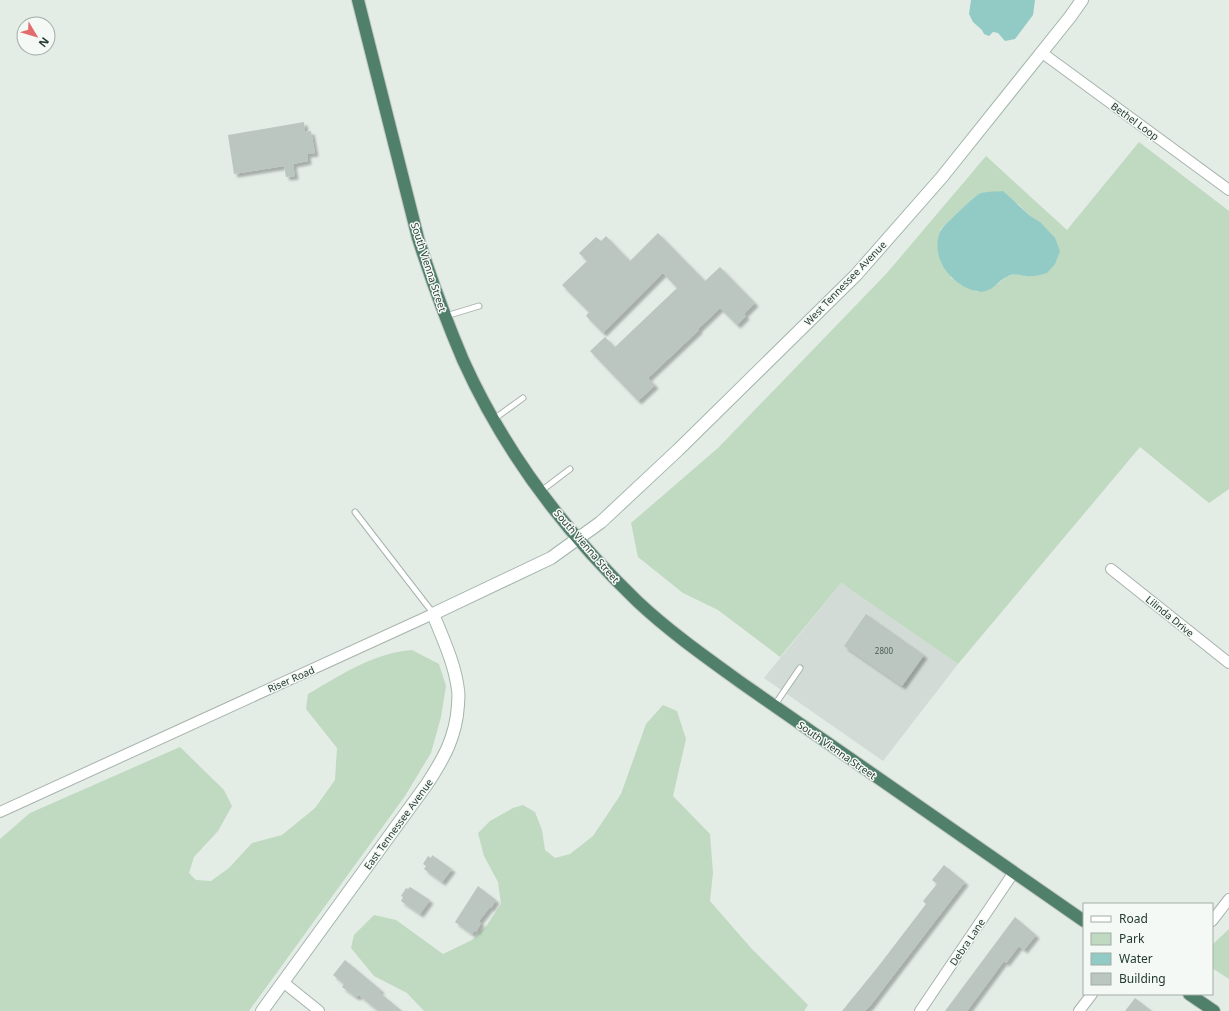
<svg xmlns="http://www.w3.org/2000/svg" width="1229" height="1011" viewBox="0 0 1229 1011" font-family="'Noto Sans',sans-serif">
	<defs>
		<filter id="shadow"><feDropShadow dx="3.5" dy="3.5" stdDeviation="1" flood-color="#0004"/></filter>
	</defs>
	<rect width="100%" height="100%" fill="#e4ece6"/>
	<path fill="#d2dbd5" d="M841,583L958,664L883,761L764,678Z"/>
	<g fill="#bfdac0" fill-rule="evenodd">
		<path d="M1139,142L1229,211V489L1209,503L1140,447L958,664L841,583L780,657L718,610L683,593L638,557L631,523L718,448L887,273L986,156L1067,230ZM980,194L1018,204L1029,215L1040,222L1031,276L1016,274L1007,276L998,284L977,292L951,278L940,230L959,211Z"/>
		<path d="M412,650L439,664L446,686L441,717L431,753L405,796L249,1011H0V839L30,813L180,747L224,790L232,806L218,831L194,857L189,873L196,880L211,881L229,868L252,843L282,835L315,808L335,780L337,748L306,709L308,694C341,675 373,653 412,650Z"/>
		<path d="M663,705L677,711L686,739L673,796L710,834L713,873L710,901L751,948L808,1005L804,1011H424L407,993L374,976L351,948L354,935L374,915L396,920L443,954L472,940L487,925L501,904L498,882L484,856L478,833L490,821L513,808L523,805L535,812L542,830L545,850L555,858L570,854L593,836L621,794L646,724Z"/>
		<path d="M1229,929V979L1212,968V945Z"/>
	</g>
	<g fill="#92cac5">
		<path d="M971,0H1035L1033,15L1015,39L1005,41L998,33L993,32L989,36L984,34L982,30L973,22L969,14Z"/>
		<path d="M1003,191L1029,215L1040,222L1055,238L1060,251L1055,264L1047,273C1042,274 1037,276 1032,276C1024,277 1016,272 1008,276C997,281 991,295 976,291C951,285 930,258 940,232C942,226 973,198 979,194C985,191 996,192 1003,191Z"/>
	</g>
	<g fill="#bac6bf" filter="url(#shadow)">
		<path d="M304,122L305,132L311,131L315,153L307,154L308,161L293,164L295,176L286,177L284,166L234,174L228,135Z"/>
		<path d="M658,233L705,281L720,267L755,303L744,314L746,316L737,325L720,308L698,329L699,330L648,378L655,385L638,401L590,351L605,337L615,347L677,288L663,273L603,333L586,316L589,312L562,285L587,261L579,253L596,237L601,241L606,236L630,261Z"/>
		<path d="M866,614L924,655L902,686L844,646Z"/>
		<path d="M432,855L452,869L442,882L424,869L426,866L423,864L428,856L431,858Z"/>
		<path d="M944,865L965,882L870,1006L865,1011H842L877,968L926,904L923,901L937,884L932,880Z"/>
		<path d="M478,886L496,900L491,908L490,907L479,921L481,923L476,932L475,930L472,934L455,922Z"/>
		<path d="M410,887L430,900L420,914L401,901L403,897L401,896L406,888L408,889Z"/>
		<path d="M1015,917L1036,935L1024,950L1019,946L1006,963L1004,961L967,1011H945Z"/>
		<path d="M345,960L381,990L379,992L402,1011H378L359,995L356,997L342,987L344,984L333,975Z"/>
		<path d="M1135,998L1152,1011H1125Z"/>
	</g>
	<g fill="none" stroke-linecap="round" stroke-linejoin="round">
		<g stroke="#a7b3ac" stroke-width="7">
			<g id="service">
				<path d="M446,316L479,306"/>
				<path d="M494,419L523,398"/>
				<path d="M541,491L570,469"/>
				<path d="M355,512L433,613"/>
				<path d="M774,706L800,668"/>
			</g>
		</g>
		<g stroke="#a7b3ac" stroke-width="12">
			<g id="minor">
				<path d="M1041,52L1229,190"/>
				<path d="M1111,569L1229,663"/>
				<path d="M0,812L433,614"/>
				<path d="M1212,921L1229,899"/>
				<path d="M283,982L319,1011"/>
				<path d="M920,1011L1014,872"/>
				<path d="M1079,1011L1092,994"/>
			</g>
		</g>
		<g stroke="#a3b6ab" stroke-width="14">
			<path id="secondary" d="M262,1011L427,784C444,758 456,737 458,705C458,701 459,695 458,690C455,664 443,639 433,614L551,558L601,522L678,450L856,275L942,177L1070,17L1082,0"/>
		</g>
		<g stroke="#c2c8c5" stroke-width="14">
			<g id="trunk">
				<path d="M358,0L418,238C431,279 446,320 463,360C504,451 566,533 638,602C670,632 707,658 743,684L1084,921"/>
				<path d="M1189,994L1214,1011"/>
			</g>
		</g>
		<use href="#service" stroke="#fff" stroke-width="5"/>
		<use href="#minor" stroke="#fff" stroke-width="10"/>
		<use href="#secondary" stroke="#fff" stroke-width="12"/>
		<use href="#trunk" stroke="#51806a" stroke-width="12"/>
	</g>
	<g text-anchor="middle" dominant-baseline="central" stroke-width="3" stroke-linejoin="round" paint-order="stroke">
		<g font-size="8" fill="#4a5e54">
			<text x="884" y="650">2800</text>
		</g>
		<g font-size="10" fill="#253b30" stroke="#f4f9f5">
			<text transform="translate(1135 121) rotate(36)">Bethel Loop</text>
			<text transform="translate(429 267) rotate(72)">South Vienna Street</text>
			<text transform="translate(845 283) rotate(-46)">West Tennessee Avenue</text>
			<text transform="translate(587 546) rotate(49)">South Vienna Street</text>
			<text transform="translate(1170 616) rotate(39)">Lilinda Drive</text>
			<text transform="translate(291 679) rotate(-24)">Riser Road</text>
			<text transform="translate(837 750) rotate(35)">South Vienna Street</text>
			<text transform="translate(398 824) rotate(-54)">East Tennessee Avenue</text>
			<text transform="translate(967 942) rotate(-56)">Debra Lane</text>
		</g>
	</g>
	<rect x="1083" y="903" width="130" height="92" fill="#f4f9f5" stroke="#a1ada6"/>
	<rect x="1091" y="916" width="20" height="6" fill="#ffffff" stroke="#a1ada6"/>
	<text x="1119" y="923" font-size="12" fill="#253b30">Road</text>
	<rect x="1091" y="933" width="20" height="12" fill="#bfdac0" stroke="#a1ada6"/>
	<text x="1119" y="943" font-size="12" fill="#253b30">Park</text>
	<rect x="1091" y="953" width="20" height="12" fill="#92cac5" stroke="#a1ada6"/>
	<text x="1119" y="963" font-size="12" fill="#253b30">Water</text>
	<rect x="1091" y="973" width="20" height="12" fill="#bac6bf" stroke="#a1ada6"/>
	<text x="1119" y="983" font-size="12" fill="#253b30">Building</text>
	<g transform="translate(36 36) rotate(128)"><circle r="19" fill="#f4f9f5" stroke="#a1ada6"/>
	<path d="M0-3L7 15L0 10L-7 15Z" fill="#e26b6b"/>
	<text y="-6" font-size="11" font-weight="bold" text-anchor="middle" fill="#253b30">N</text>
	</g>
</svg>
